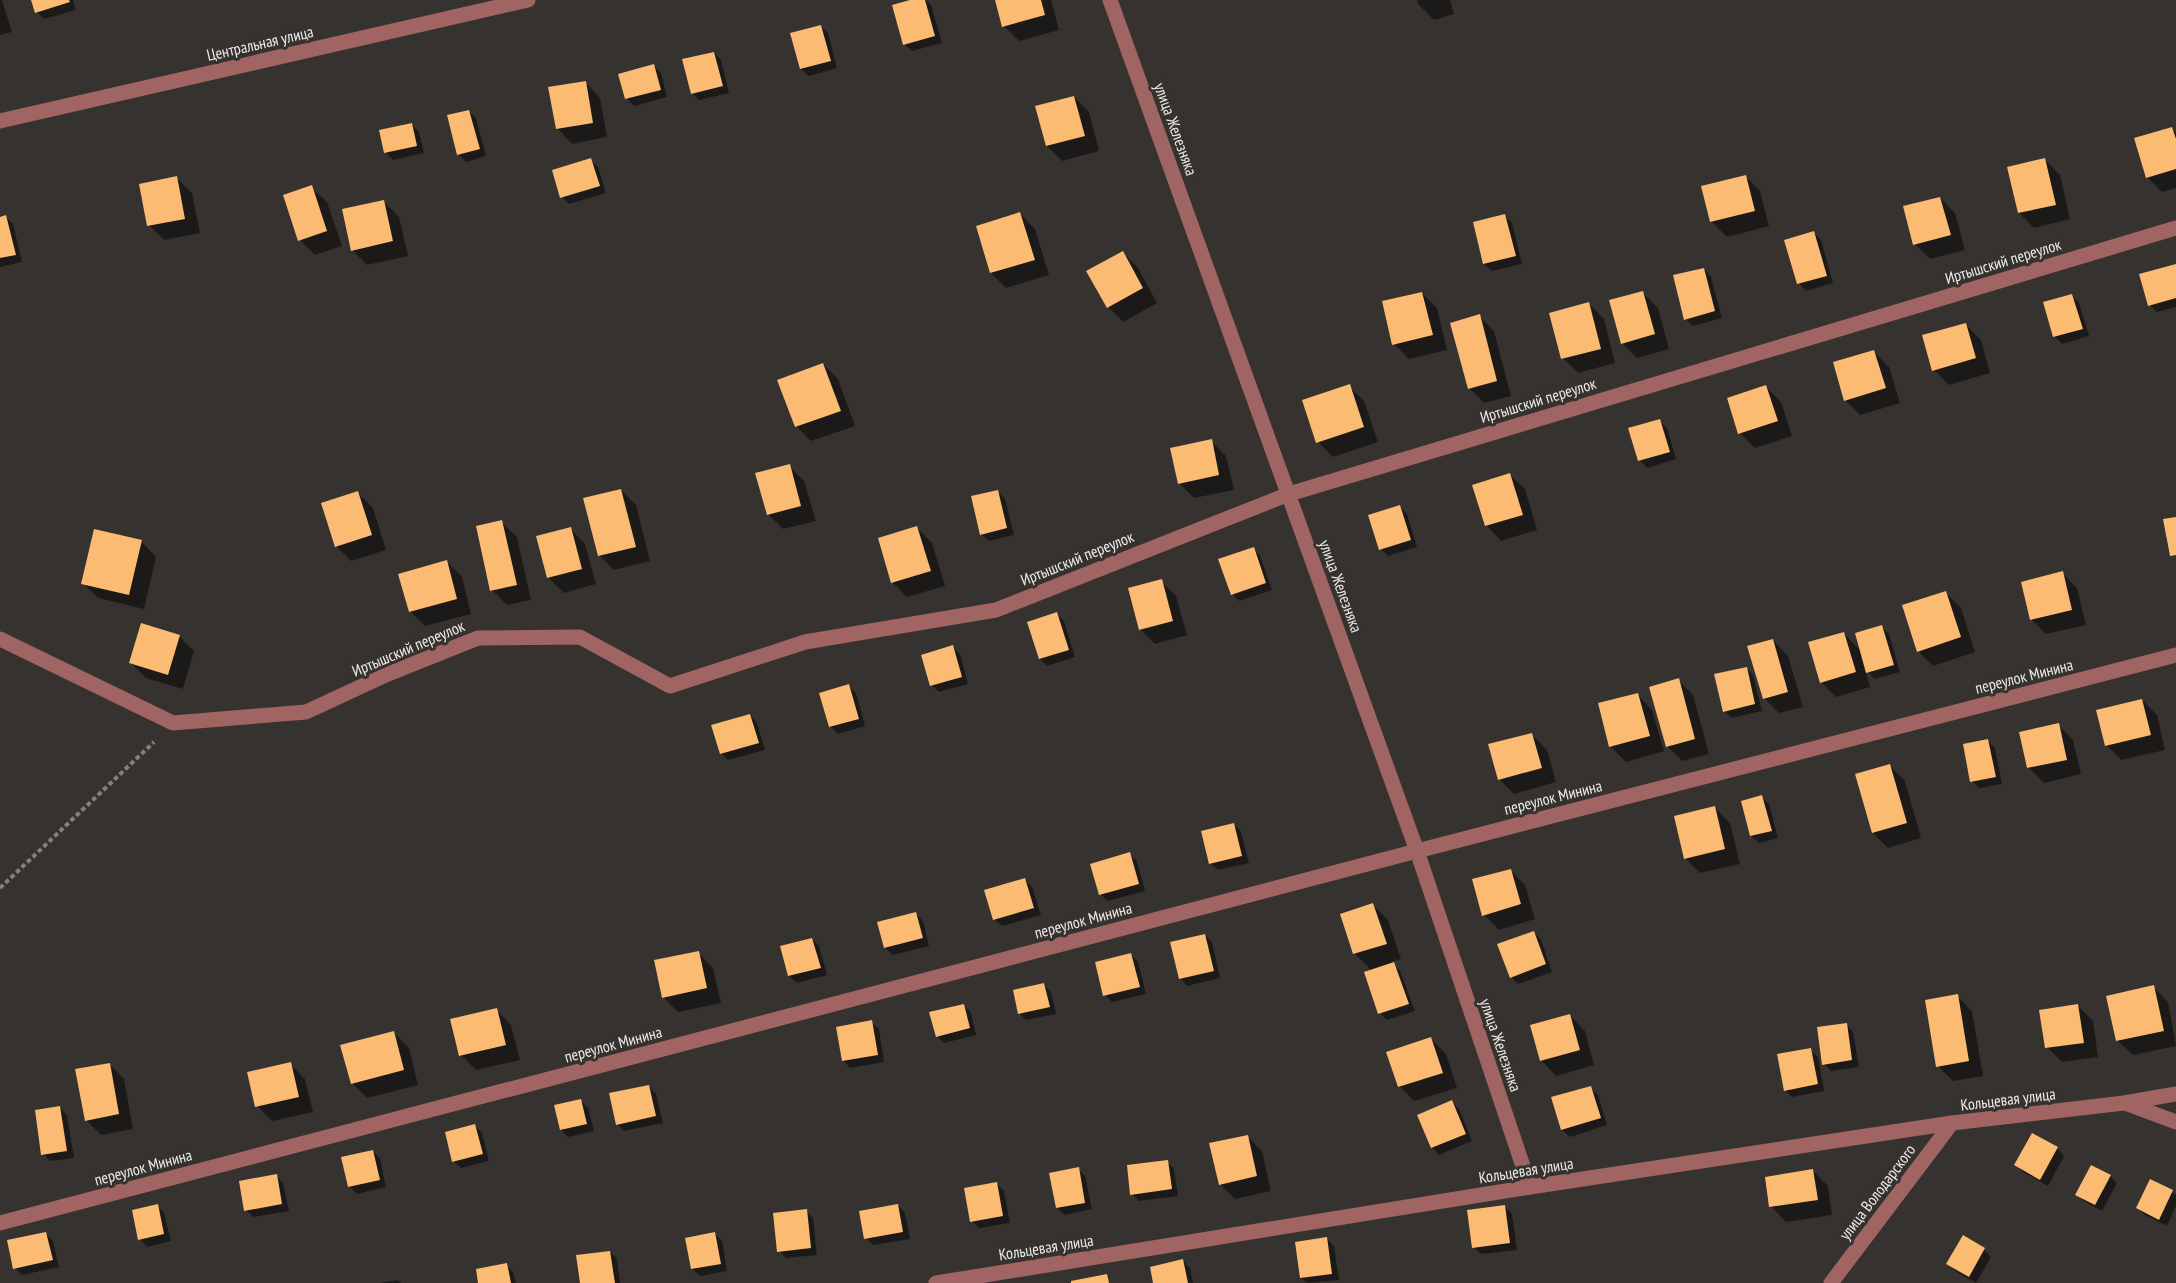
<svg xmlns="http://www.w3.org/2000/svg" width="2176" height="1283" viewBox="0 0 2176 1283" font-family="'PT Sans Narrow',sans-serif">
	<rect width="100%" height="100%" fill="#36322f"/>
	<g fill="#0007">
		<path d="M0,0H2L12,32L0,35Z"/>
		<path d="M33,0H73L76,10L44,19L37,12Z"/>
		<path d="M915,0H926L931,5L942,43L912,51L904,44Z"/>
		<path d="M996,0H1051L1059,30L1019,41L1004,26Z"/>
		<path d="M1417,0H1450L1454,14L1434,20L1418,4Z"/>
		<path d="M821,26L828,33L837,68L809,76L801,69L792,34Z"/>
		<path d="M714,53L721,60L729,93L699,100L692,93Z"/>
		<path d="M653,65L661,73L667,97L634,106L627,99Z"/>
		<path d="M585,82L600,98L607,137L572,144L557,128Z"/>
		<path d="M1074,97L1089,112L1099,151L1062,161L1047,146Z"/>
		<path d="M468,111L476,118L486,156L466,162L459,155Z"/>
		<path d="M412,125L419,132L424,153L393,160L386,152Z"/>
		<path d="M2172,129L2176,133V188L2162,192L2147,177Z"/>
		<path d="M590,160L598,167L606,193L569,204L562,197Z"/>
		<path d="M2045,160L2060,175L2070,219L2034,228L2019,213Z"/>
		<path d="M1745,176L1760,191L1769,226L1727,237L1712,222L1703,187Z"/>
		<path d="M177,178L192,193L200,233L164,240L149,225Z"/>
		<path d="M311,187L327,202L342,246L315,255L300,240Z"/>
		<path d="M1940,198L1955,213L1965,250L1930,259L1915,244Z"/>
		<path d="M384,202L399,217L408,256L367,265L352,250Z"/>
		<path d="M1020,214L1035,229L1049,275L1006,288L991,273Z"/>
		<path d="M1505,216L1512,223L1522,264L1492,271L1484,264L1474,223Z"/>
		<path d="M6,217L13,224L22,262L0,267V218Z"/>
		<path d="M1813,232L1821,240L1833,283L1806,291L1799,283Z"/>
		<path d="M1123,253L1138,268L1157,303L1123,322L1108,307Z"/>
		<path d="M2176,265V307L2157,312L2150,305Z"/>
		<path d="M1704,269L1711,277L1722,318L1693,326L1685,319Z"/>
		<path d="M1422,293L1437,308L1447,350L1409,359L1394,344Z"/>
		<path d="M1643,293L1658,308L1669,349L1637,358L1622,343Z"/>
		<path d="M2072,295L2079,303L2089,336L2062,344L2055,337Z"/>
		<path d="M1589,304L1604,319L1615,363L1578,373L1563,358Z"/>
		<path d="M1479,316L1494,331L1511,396L1484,403L1469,388Z"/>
		<path d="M1966,325L1981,340L1990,373L1949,385L1934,370Z"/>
		<path d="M1874,352L1889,367L1900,403L1860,415L1845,400Z"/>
		<path d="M823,364L838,379L855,426L811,441L796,426Z"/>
		<path d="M1349,386L1364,401L1378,442L1333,457L1318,442Z"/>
		<path d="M1766,387L1781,402L1792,436L1755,448L1740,433Z"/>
		<path d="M1659,421L1667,428L1676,459L1647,468L1640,460Z"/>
		<path d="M1211,441L1226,456L1234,490L1194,498L1179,483Z"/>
		<path d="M789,466L804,481L816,521L783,529L768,514Z"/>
		<path d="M1509,474L1525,489L1537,530L1501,541L1486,525Z"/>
		<path d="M621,490L636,505L650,561L614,570L599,555Z"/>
		<path d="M998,492L1005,499L1014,535L989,541L981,534Z"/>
		<path d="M358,493L373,508L386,550L351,561L336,546Z"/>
		<path d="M1400,507L1407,514L1417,547L1388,556L1381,549Z"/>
		<path d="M501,522L517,537L531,600L507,605L492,590Z"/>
		<path d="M570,528L585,544L596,584L564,593L549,578L537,537Z"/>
		<path d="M917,528L932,543L945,586L907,597L892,582Z"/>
		<path d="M141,541L156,557L144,609L98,598L83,583Z"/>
		<path d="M1253,548L1260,556L1272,590L1239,601L1232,594Z"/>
		<path d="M447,562L462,577L471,614L425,626L410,611Z"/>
		<path d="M2062,573L2077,588L2086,625L2046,634L2031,619Z"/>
		<path d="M1161,581L1176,596L1187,635L1155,644L1140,629Z"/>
		<path d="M1946,593L1961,608L1975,652L1933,666L1918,651Z"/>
		<path d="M1057,614L1064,621L1075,657L1047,666L1040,659Z"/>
		<path d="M1882,627L1889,634L1900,672L1875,679L1865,669L1870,687L1836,697L1821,682L1844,634L1861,651Z"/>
		<path d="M179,636L194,651L183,689L146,678L131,663Z"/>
		<path d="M1773,640L1788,656L1803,707L1779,713L1764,698Z"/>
		<path d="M952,647L960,654L968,684L939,692L932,685Z"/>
		<path d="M1746,668L1753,675L1762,711L1732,718L1724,711Z"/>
		<path d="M1678,680L1693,695L1709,754L1682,761L1667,746Z"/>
		<path d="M849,686L856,693L865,726L838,734L830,726Z"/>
		<path d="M1637,694L1652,710L1664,751L1626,762L1611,747L1599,704Z"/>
		<path d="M2142,700L2157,715L2165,750L2121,760L2106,745Z"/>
		<path d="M750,715L757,723L765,750L728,760L721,753Z"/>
		<path d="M2058,725L2073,740L2081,774L2044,783L2029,768Z"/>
		<path d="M1532,735L1547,750L1556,782L1514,794L1499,779Z"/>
		<path d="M1988,741L1995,748L2002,784L1979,788L1972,781Z"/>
		<path d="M1890,766L1905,781L1921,838L1888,848L1873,833L1857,775Z"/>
		<path d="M1762,797L1769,804L1778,838L1759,843L1751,836Z"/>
		<path d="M1715,808L1730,823L1740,864L1700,873L1685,858Z"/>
		<path d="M1234,824L1241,832L1249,863L1218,870L1210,863Z"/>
		<path d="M1129,854L1137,861L1145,891L1108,901L1100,894Z"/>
		<path d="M1510,870L1525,885L1535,919L1499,930L1484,915Z"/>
		<path d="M1025,880L1032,887L1041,915L1002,926L994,919Z"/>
		<path d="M1373,905L1388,920L1401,959L1391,962L1400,971L1415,1011L1387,1020L1380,1013L1372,971L1355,954L1342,915Z"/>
		<path d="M916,914L923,921L929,946L893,955L885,948Z"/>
		<path d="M1534,932L1541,940L1552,972L1518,984L1511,977Z"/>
		<path d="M1205,935L1212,942L1220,978L1187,986L1180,978Z"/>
		<path d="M812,939L819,946L827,975L797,983L789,976Z"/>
		<path d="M698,953L713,968L721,1003L678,1012L663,997Z"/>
		<path d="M1131,955L1138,962L1146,994L1112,1002L1105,995Z"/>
		<path d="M1044,985L1051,992L1056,1014L1026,1020L1019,1013Z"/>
		<path d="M2153,987L2168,1002L2176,1046L2133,1055L2117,1040Z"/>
		<path d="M1957,996L1972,1011L1983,1076L1953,1081L1938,1066Z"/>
		<path d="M964,1005L971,1013L976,1035L944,1043L937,1036Z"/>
		<path d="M2078,1006L2093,1021L2098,1057L2062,1062L2047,1047Z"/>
		<path d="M496,1010L511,1025L520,1060L476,1070L461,1055Z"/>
		<path d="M1570,1016L1585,1031L1594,1065L1556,1076L1541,1060Z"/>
		<path d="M871,1022L879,1029L884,1062L850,1068L843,1060Z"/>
		<path d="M1846,1024L1853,1032L1859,1067L1831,1071L1824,1064Z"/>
		<path d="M394,1033L409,1048L418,1085L367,1098L352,1083Z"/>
		<path d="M1431,1039L1446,1054L1457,1088L1414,1101L1399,1086Z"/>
		<path d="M1810,1050L1818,1057L1824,1091L1792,1097L1785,1090Z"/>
		<path d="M109,1064L124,1079L133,1129L101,1135L86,1120Z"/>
		<path d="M290,1064L305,1079L313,1112L272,1121L257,1106Z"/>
		<path d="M649,1087L656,1094L663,1123L624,1131L617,1124Z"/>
		<path d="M1590,1088L1598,1095L1607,1125L1570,1137L1562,1130Z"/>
		<path d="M581,1101L588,1108L594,1131L568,1137L561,1130Z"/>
		<path d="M1452,1102L1459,1109L1472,1141L1439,1155L1432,1147Z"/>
		<path d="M60,1108L67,1115L74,1158L50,1161L43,1154Z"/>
		<path d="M475,1126L482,1133L489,1161L461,1168L453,1161Z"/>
		<path d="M1247,1136L1262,1151L1271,1191L1235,1199L1220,1184Z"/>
		<path d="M2057,1148L2064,1156L2048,1186L2023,1172L2016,1165Z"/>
		<path d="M373,1151L380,1159L386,1187L357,1194L350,1187L343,1158Z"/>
		<path d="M1167,1162L1174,1169L1178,1196L1139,1201L1132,1194Z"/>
		<path d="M1078,1169L1085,1176L1092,1209L1064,1215L1057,1208Z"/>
		<path d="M1813,1171L1828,1186L1832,1215L1786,1222L1771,1206Z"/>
		<path d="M276,1176L283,1183L289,1211L253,1217L246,1210Z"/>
		<path d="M2110,1176L2117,1183L2102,1211L2084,1201L2077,1194Z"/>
		<path d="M2150,1181L2176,1195V1206L2167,1226L2145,1215L2138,1208Z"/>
		<path d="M997,1184L1004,1191L1010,1223L979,1228L972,1221Z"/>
		<path d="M898,1205L905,1213L910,1239L873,1245L866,1238Z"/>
		<path d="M157,1206L164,1213L171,1241L147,1247L140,1239Z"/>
		<path d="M1505,1207L1512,1214L1517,1250L1481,1254L1474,1247Z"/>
		<path d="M806,1211L813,1218L817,1255L786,1258L779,1251Z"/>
		<path d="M46,1234L53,1241L59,1267L22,1275L15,1268Z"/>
		<path d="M715,1234L722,1241L727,1271L700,1276L692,1269Z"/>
		<path d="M1963,1237L1984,1250L1991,1257L1976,1283L1955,1271L1948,1264Z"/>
		<path d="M1327,1239L1334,1246L1339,1280L1307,1283L1301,1278Z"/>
		<path d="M610,1252L617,1259L620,1283H582Z"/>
		<path d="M1183,1261L1190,1268L1193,1283H1155Z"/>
		<path d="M506,1265L513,1272L516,1283H480Z"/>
		<path d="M398,1280L401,1283H379Z"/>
	</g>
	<g fill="#fbbb73">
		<path d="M31,0H69L70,2L35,13Z"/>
		<path d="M910,0H925L935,36L903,45L892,5Z"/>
		<path d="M995,0H1041L1045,15L1002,27Z"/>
		<path d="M821,25L831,61L800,69L790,33Z"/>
		<path d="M714,52L723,86L691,94L682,59Z"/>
		<path d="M654,64L661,90L625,99L618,74Z"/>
		<path d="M586,81L593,123L556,129L548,87Z"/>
		<path d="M1074,96L1085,136L1046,146L1035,106Z"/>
		<path d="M469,110L480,149L457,155L447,115Z"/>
		<path d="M412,123L417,146L384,153L379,130Z"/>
		<path d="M2172,127L2176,139V169L2146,178L2134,138Z"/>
		<path d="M591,158L600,186L560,198L552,170Z"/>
		<path d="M2045,158L2056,205L2018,213L2007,167Z"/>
		<path d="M1746,175L1755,211L1710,222L1701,186Z"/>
		<path d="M177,176L185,219L147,226L139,184Z"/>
		<path d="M312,185L327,231L298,241L283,195Z"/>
		<path d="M1940,197L1951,235L1913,245L1903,206Z"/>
		<path d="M384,200L393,241L351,251L342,209Z"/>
		<path d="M1020,212L1035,260L990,273L976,226Z"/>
		<path d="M1505,214L1516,256L1483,264L1473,222Z"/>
		<path d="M6,215L16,255L0,258V217Z"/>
		<path d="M1814,231L1827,276L1797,284L1784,240Z"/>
		<path d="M1123,251L1143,288L1107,308L1086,271Z"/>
		<path d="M2176,264V298L2148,306L2139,274Z"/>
		<path d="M1704,268L1715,311L1684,320L1673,275Z"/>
		<path d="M1643,291L1655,334L1621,344L1609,300Z"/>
		<path d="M1422,292L1433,335L1392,345L1382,301Z"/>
		<path d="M2072,294L2083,329L2053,337L2043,302Z"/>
		<path d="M1589,302L1601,349L1561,359L1549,313Z"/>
		<path d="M1480,314L1497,381L1468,389L1450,323Z"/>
		<path d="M1966,323L1976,358L1932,371L1922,335Z"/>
		<path d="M1874,350L1886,388L1844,401L1833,362Z"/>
		<path d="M823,363L841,411L795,427L777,380Z"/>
		<path d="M1350,384L1364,427L1316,443L1302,400Z"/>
		<path d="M1766,385L1778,421L1738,434L1727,398Z"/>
		<path d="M1660,419L1670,452L1638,461L1628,428Z"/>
		<path d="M1212,439L1219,475L1178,484L1170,448Z"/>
		<path d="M790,464L801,506L767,515L755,473Z"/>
		<path d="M1510,473L1523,515L1485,526L1472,485Z"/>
		<path d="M621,489L636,547L598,556L583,498Z"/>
		<path d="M998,490L1007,528L980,535L971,496Z"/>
		<path d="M358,491L372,535L335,547L321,503Z"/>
		<path d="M1400,505L1411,540L1379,550L1368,515Z"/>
		<path d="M2176,517V555L2170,556L2163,519Z"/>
		<path d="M502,520L517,585L490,591L476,526Z"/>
		<path d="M917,526L931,571L891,583L878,538Z"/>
		<path d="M571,527L582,569L547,578L536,536Z"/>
		<path d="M94,529L142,540L129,595L81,584Z"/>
		<path d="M1254,547L1266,583L1231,595L1218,559Z"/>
		<path d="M447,560L457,599L409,612L398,574Z"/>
		<path d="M2063,571L2072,610L2030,620L2021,582Z"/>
		<path d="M1162,579L1173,621L1139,630L1128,588Z"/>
		<path d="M1946,591L1961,637L1917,652L1902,605Z"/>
		<path d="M1057,612L1069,650L1039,659L1027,622Z"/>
		<path d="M141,623L180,635L168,675L129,663Z"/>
		<path d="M1882,625L1894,665L1866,673L1855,633Z"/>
		<path d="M1844,632L1856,672L1820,683L1808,642Z"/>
		<path d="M1773,639L1788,692L1763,699L1747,646Z"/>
		<path d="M953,645L962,677L930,686L921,655Z"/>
		<path d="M1747,667L1755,704L1723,712L1714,674Z"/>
		<path d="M1679,678L1695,739L1666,747L1649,687Z"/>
		<path d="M849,684L859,719L829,727L819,693Z"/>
		<path d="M1638,693L1650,736L1609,747L1598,703Z"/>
		<path d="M2142,699L2151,735L2105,746L2096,710Z"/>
		<path d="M750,714L759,743L720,754L711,725Z"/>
		<path d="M2059,723L2067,760L2027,768L2019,732Z"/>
		<path d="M1532,733L1542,768L1498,780L1488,744Z"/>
		<path d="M1988,739L1996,777L1970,782L1963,744Z"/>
		<path d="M1890,764L1907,823L1872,833L1855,774Z"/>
		<path d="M1762,795L1772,831L1750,836L1741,801Z"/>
		<path d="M1715,806L1725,849L1684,859L1674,816Z"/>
		<path d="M1234,823L1242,856L1209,864L1201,831Z"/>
		<path d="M1130,852L1139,884L1099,895L1090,864Z"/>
		<path d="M1511,869L1521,904L1482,916L1472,879Z"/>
		<path d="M1025,878L1034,908L993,920L984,890Z"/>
		<path d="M1373,903L1387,944L1353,954L1340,914Z"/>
		<path d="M916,912L923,938L884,948L877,922Z"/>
		<path d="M1534,931L1546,964L1510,978L1497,944Z"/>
		<path d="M1205,934L1214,971L1179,979L1170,942Z"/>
		<path d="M812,938L821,968L788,976L780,946Z"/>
		<path d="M699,951L707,988L662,998L654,960Z"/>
		<path d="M1131,953L1140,987L1103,996L1095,962Z"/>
		<path d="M1394,962L1409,1004L1378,1014L1364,972Z"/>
		<path d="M1044,983L1050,1007L1018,1014L1013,990Z"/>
		<path d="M2154,985L2164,1031L2116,1041L2106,996Z"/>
		<path d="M1958,994L1969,1061L1936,1067L1925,1000Z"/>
		<path d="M964,1004L970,1028L936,1037L929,1012Z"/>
		<path d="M2078,1004L2084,1043L2045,1048L2039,1010Z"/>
		<path d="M497,1008L506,1045L459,1056L450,1019Z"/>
		<path d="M1570,1014L1580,1050L1540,1061L1530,1025Z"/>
		<path d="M872,1020L878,1055L842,1061L836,1027Z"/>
		<path d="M1847,1023L1852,1060L1822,1065L1817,1027Z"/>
		<path d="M394,1031L404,1070L351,1084L340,1045Z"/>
		<path d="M1431,1037L1443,1073L1398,1087L1386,1052Z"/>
		<path d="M1811,1048L1818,1084L1784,1091L1777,1054Z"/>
		<path d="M291,1062L299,1097L255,1107L247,1072Z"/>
		<path d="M110,1063L119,1114L85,1121L75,1069Z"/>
		<path d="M649,1085L656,1116L616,1125L609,1093Z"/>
		<path d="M1591,1086L1601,1118L1561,1130L1551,1097Z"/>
		<path d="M581,1099L587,1124L560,1130L554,1105Z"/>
		<path d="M1452,1100L1466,1134L1431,1148L1417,1115Z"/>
		<path d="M60,1106L67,1151L41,1155L35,1110Z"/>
		<path d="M475,1124L483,1154L452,1162L445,1132Z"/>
		<path d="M2032,1133L2058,1147L2040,1180L2014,1165Z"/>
		<path d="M1248,1135L1257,1176L1219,1185L1209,1143Z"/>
		<path d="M373,1150L380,1180L348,1187L341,1157Z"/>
		<path d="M1168,1160L1172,1189L1130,1195L1127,1165Z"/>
		<path d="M2091,1165L2111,1175L2095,1205L2075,1195Z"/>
		<path d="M1079,1167L1085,1203L1056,1208L1049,1173Z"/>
		<path d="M1813,1169L1818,1200L1769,1207L1765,1177Z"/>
		<path d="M277,1174L282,1204L244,1211L239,1181Z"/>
		<path d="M2150,1179L2173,1190L2159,1220L2136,1208Z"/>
		<path d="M997,1182L1003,1216L970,1222L964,1188Z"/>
		<path d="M158,1204L164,1234L138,1240L132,1210Z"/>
		<path d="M898,1204L903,1232L864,1239L859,1211Z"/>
		<path d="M1505,1205L1510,1243L1472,1248L1467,1210Z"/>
		<path d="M807,1209L811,1248L777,1252L773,1213Z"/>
		<path d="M46,1232L53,1260L13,1269L7,1240Z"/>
		<path d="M715,1232L721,1264L691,1269L685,1238Z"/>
		<path d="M1963,1235L1985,1248L1969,1277L1946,1264Z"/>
		<path d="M1327,1237L1332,1274L1300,1278L1295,1242Z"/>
		<path d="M610,1251L615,1283H580L576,1255Z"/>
		<path d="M1183,1259L1188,1283H1153L1150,1267Z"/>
		<path d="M507,1263L511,1283H478L476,1269Z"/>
		<path d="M1107,1274L1109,1283H1071V1281Z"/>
	</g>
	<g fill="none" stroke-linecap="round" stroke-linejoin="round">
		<path stroke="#84807e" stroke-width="4" stroke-dasharray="4.5 3" stroke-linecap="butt" d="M0,888L154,742"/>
		<g stroke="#a06462" stroke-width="15">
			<path d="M1110,0L1417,851L1530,1187"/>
			<path d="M0,121L528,0"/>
			<path d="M0,639L173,723L306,712L388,674L478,638L580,637L670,686L805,642L996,610L1289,494L2176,228"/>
			<path d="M2125,1103L2176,1122"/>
			<path d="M0,1223L1417,851L2176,655"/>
			<path d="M936,1283L1530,1187L1952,1123L2124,1103L2176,1094"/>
			<path d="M1831,1283L1952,1123"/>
		</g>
	</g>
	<g text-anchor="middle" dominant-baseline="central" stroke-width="6" stroke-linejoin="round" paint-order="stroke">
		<g font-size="16" fill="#eeecea" stroke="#36322f">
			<text transform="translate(260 43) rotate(-13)">Центральная улица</text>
			<text transform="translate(1176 129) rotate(70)">улица Железняка</text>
			<text transform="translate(2003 261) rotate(-17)">Иртышский переулок</text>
			<text transform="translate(1538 400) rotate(-17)">Иртышский переулок</text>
			<text transform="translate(1077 558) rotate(-22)">Иртышский переулок</text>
			<text transform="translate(1341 586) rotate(70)">улица Железняка</text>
			<text transform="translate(408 648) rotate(-23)">Иртышский переулок</text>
			<text transform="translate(2024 676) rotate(-14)">переулок Минина</text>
			<text transform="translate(1553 797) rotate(-14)">переулок Минина</text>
			<text transform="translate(1083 920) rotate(-15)">переулок Минина</text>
			<text transform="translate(613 1044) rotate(-15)">переулок Минина</text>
			<text transform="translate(1501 1045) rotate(71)">улица Железняка</text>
			<text transform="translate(2008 1099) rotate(-7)">Кольцевая улица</text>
			<text transform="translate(143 1167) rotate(-15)">переулок Минина</text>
			<text transform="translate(1526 1170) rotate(-9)">Кольцевая улица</text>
			<text transform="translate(1877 1192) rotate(-53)">улица Володарского</text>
			<text transform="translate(1046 1247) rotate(-9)">Кольцевая улица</text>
		</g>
	</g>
</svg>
